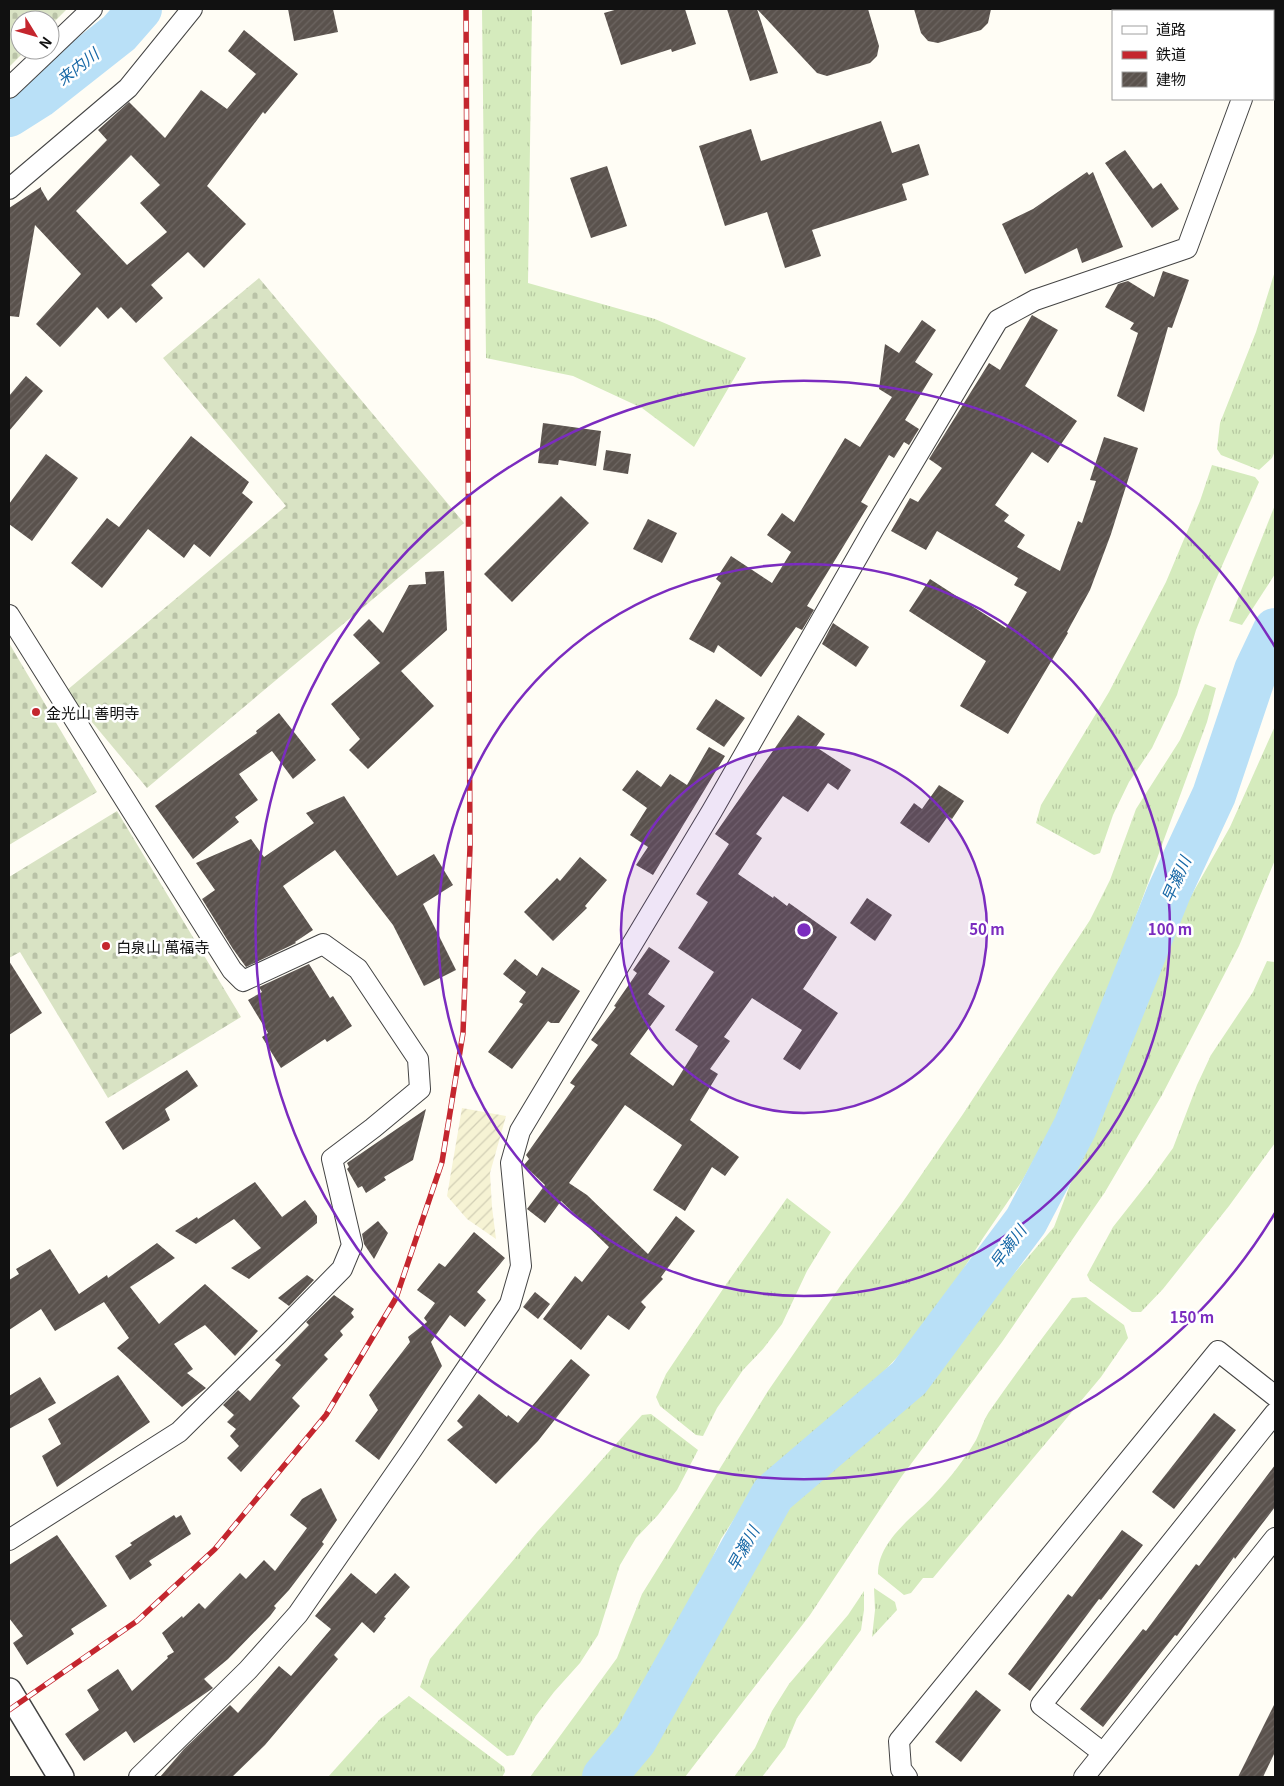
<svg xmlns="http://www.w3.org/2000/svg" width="1284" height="1786" viewBox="0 0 1284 1786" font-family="Georgia,'Noto Sans JP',serif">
	<defs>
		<pattern id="farmland-furrows" width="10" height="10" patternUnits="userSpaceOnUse" patternTransform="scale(1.25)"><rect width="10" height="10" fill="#f6f3d4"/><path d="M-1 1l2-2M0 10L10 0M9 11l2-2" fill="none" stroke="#d2cfb5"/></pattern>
		<pattern id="grass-tufts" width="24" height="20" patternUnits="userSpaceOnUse" patternTransform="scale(1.25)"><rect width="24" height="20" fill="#d5ebbd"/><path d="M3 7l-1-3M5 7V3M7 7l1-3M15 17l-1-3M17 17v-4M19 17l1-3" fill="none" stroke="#b6c8a1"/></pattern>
		<pattern id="cemetery-stones" width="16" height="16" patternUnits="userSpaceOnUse" patternTransform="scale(1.25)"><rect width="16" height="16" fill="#d9e3c4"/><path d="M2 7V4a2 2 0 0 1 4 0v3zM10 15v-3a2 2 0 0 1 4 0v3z" fill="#b9c2a7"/></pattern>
		<pattern id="building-hatch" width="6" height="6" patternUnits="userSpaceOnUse" patternTransform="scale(1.25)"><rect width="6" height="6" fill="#5a524d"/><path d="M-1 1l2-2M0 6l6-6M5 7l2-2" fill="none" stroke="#6d6662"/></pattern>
	</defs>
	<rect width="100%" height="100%" fill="#fffdf5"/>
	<path fill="url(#farmland-furrows)" d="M462,1108L506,1116L490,1173L492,1207L496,1239L467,1219L447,1196Z"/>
	<g fill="url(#grass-tufts)">
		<path d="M482,9H532L528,283L655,319L746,358L694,447L642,408L573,376L486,358Z"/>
		<path d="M1275,271V451L1272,458L1259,470L1221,455L1217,449L1220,423L1256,332Z"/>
		<path d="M1212,465L1255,477L1259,482L1214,584L1196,630L1177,695L1152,748L1129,782L1113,815L1100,853L1094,855L1036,823L1041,805L1109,692L1166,582L1200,501Z"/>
		<path d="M1275,505V574L1242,625L1229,621Z"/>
		<path d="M1205,684L1216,688L1207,722L1073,1088L1022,1181L983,1238L929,1323L875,1381L808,1436L753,1490L721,1539L653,1690L587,1777H530L617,1658L642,1594L768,1391L841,1285L902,1203L963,1114L1090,920L1110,880L1136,809L1180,740Z"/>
		<path d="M1275,726V860L1239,946L1162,1095L1105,1192L1002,1342L902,1476L810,1615L685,1777H622L694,1673L749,1564L807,1485L919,1392L981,1312L1054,1227L1136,1010L1182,912L1230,827Z"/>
		<path d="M1267,961L1275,962V1143L1229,1206L1163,1289L1141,1312H1132L1090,1281L1087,1275L1113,1227L1150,1180L1173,1148L1197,1085L1211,1055L1253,992Z"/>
		<path d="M787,1198L831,1232L807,1271L782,1324L763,1349L743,1370L717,1408L703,1436L696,1435L660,1406L656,1397L666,1374L727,1283Z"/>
		<path d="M1086,1297L1124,1325L1128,1338L1101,1377L933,1578H923L911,1593L904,1595L878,1574C878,1540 914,1517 934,1495C950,1478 964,1460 976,1440C981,1430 984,1418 991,1409C1017,1371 1045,1335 1072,1298Z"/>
		<path d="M651,1414L698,1450L677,1490L658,1515L636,1538L620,1565L598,1635L580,1663L554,1692L535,1717L514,1755L507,1756L420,1687L430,1659L537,1532L642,1415Z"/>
		<path d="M874,1588L895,1602L897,1610L872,1637L875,1610Z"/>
		<path d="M864,1591V1610L861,1630L797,1718L785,1747L762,1777H734L755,1748L772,1711L789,1684L848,1615Z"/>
		<path d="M409,1696L504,1767L505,1772L502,1777H328L380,1719Z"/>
	</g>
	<g fill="url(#cemetery-stones)">
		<path d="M9,9H67L50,26V20H20V50H26L9,67Z"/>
		<path d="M259,278L464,523L147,788L66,691L286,506L163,358Z"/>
		<path d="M9,643L97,792L9,845Z"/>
		<path d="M117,811L241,1017L108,1098L20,952L9,958V877Z"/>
	</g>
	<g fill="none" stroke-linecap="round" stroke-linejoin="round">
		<g stroke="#b9e0f7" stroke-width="44">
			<path d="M9,115L39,96L119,33L140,9"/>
			<path d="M604,1777L635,1740L773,1494L909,1378L1026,1221L1075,1127L1169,892L1214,795L1256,670L1275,630"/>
		</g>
	</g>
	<g fill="url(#building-hatch)" fill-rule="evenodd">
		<path d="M288,9H333L338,32L294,41Z"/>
		<path d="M618,9H685L696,44L672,52L671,49L621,65L604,13Z"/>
		<path d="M727,9H868L879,46L877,56L870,63L827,76L817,73L757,9L778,73L750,81Z"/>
		<path d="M914,9H991L988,23L981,30L938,43L928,41L921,33Z"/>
		<path d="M244,30L298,74L265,114L263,112L207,186L246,224L204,268L188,252L151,285L163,298L136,323L121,307L108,319L97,307L60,347L36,324L81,274L35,225L19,317L9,316V208L41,187V189L48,201L107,140L98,130L129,102L165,138L201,90L227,109L256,74L228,51ZM131,155L160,185L140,203L167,232L127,265L76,211Z"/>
		<path d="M881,121L892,153L919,144L929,175L902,184L907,200L812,230L821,256L785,268L767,212L725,226L699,146L751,129L761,161Z"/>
		<path d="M1125,150L1153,189L1161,183L1179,209L1152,228L1105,163Z"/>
		<path d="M607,166L627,226L591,238L570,178Z"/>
		<path d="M1087,172L1089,175L1093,172L1123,247L1082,263L1077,248L1025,274L1002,224L1033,209Z"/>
		<path d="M1163,271L1189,280L1172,328L1168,327L1144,412L1117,396L1138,333L1130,329L1134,323L1105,307L1118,284L1128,281L1154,297Z"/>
		<path d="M1032,315L1058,330L1025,386L1077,421L1048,463L1032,452L995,505L1009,515L1004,521L1025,535L1017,547L1060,571L1078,521L1082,523L1096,481L1090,480L1104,437L1138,448L1111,534L1090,590L1067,632L1068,633L1008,734L960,706L986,661L909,611L930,579L1006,628L1027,592L1014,585L1018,578L937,531L926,550L891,531L910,498L918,502L942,468L929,459L989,363L1000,370Z"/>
		<path d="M922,320L936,330L915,362L933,374L905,420L919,429L909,445L904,442L894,458L889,455L861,502L868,506L807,606L814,610L802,630L796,627L761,677L718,645L714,653L689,639L721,583L716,579L731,556L772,583L791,552L767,535L782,513L794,522L845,438L860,447L892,397L879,389L885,344L899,353Z"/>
		<path d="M26,376L43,391L9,431V396Z"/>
		<path d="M543,423L601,431L596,466L559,460L558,465L538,463Z"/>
		<path d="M191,436L249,482L242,493L253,502L210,557L194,544L184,558L148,529L102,588L71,563L107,518L119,527Z"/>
		<path d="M606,450L631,454L628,474L603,470Z"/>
		<path d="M46,454L78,478L32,541L9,524V504Z"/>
		<path d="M561,496L589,523L512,602L484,574Z"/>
		<path d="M648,519L677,533L662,563L633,549Z"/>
		<path d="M444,571L447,630L401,671L434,706L368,769L349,750L360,739L331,704L380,663L353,635L369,619L383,633L409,585L426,584L425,572Z"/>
		<path d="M833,623L869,647L856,667L822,644Z"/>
		<path d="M716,699L745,718L724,747L696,729Z"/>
		<path d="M279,713L316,760L293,779L272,751L239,774L258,800L235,817L239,822L193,859L155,806L257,733L256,731Z"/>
		<path d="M798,715L825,734L816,747L851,770L838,790L828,783L808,812L783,796L756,834L762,838L738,874L773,898L774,896L787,906L789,903L837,937L803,989L838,1013L800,1070L783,1059L802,1030L752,998L724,1037L730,1041L710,1069L718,1074L690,1120L739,1157L725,1176L712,1167L685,1211L653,1190L682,1145L625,1105L569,1183L587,1195L648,1254L676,1216L695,1231L661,1277L663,1279L641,1302L646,1307L629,1330L608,1315L581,1350L543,1319L575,1276L582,1282L609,1247L561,1201L545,1223L527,1209L545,1185L524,1165L529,1159L526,1155L575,1086L570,1083L598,1045L591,1040L616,1007L614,1006L637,973L633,970L649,947L670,961L648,994L665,1006L630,1054L673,1086L698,1046L675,1030L714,972L678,948L708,902L696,894L729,844L715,834Z"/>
		<path d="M709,747L725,756L653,875L636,865L648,847L630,835L647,808L622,790L637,770L661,787L670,774L687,785Z"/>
		<path d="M939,785L964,801L952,819L948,816L929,843L900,823L914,803L922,809Z"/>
		<path d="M344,796L397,876L434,854L453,885L423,904L456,970L424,986L393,925L335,850L283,886L313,930L295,942L296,943L246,967L233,949L202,899L215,890L196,863L251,839L264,857L314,823L306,813Z"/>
		<path d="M580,857L607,880L585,906L587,908L553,941L524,912L557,878L560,881Z"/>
		<path d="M867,898L892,915L875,941L850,923Z"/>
		<path d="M515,959L537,976L542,967L580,991L559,1023H551L548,1021L512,1069L488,1052L523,1004L519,1002L526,992L503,974Z"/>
		<path d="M9,961L42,1013L9,1035Z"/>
		<path d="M309,964L330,998L333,996L352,1026L327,1042L325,1039L281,1068L262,1037L268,1033L248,1000L262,992L259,987Z"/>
		<path d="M187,1070L198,1086L165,1109L170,1120L123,1150L105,1122Z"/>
		<path d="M426,1109L413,1160L384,1177L386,1180L366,1193L362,1186L358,1188L347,1169L349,1167L347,1163Z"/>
		<path d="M255,1182L282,1217L305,1200L317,1216V1223L249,1279L231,1268L261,1248L234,1219L196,1244L175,1231L197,1217L198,1219Z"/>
		<path d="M378,1221L388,1233L374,1259L364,1244L362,1234Z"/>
		<path d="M474,1232L505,1258L477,1292L486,1300L465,1327L450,1315L431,1342L442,1366L379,1460L355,1441L378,1410L369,1395L410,1342L408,1337L427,1322L424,1318L435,1303L417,1290L439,1263L445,1267Z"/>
		<path d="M157,1243L175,1258L130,1287L159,1324L205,1284L258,1331L235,1356L205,1325L174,1344L193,1369L187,1373L206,1388L182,1407L117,1348L129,1338L104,1302L55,1331L41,1309L9,1330V1280L19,1274L16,1269L50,1249L79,1294L107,1275L108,1278Z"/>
		<path d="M307,1275L314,1280L289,1306L278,1298Z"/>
		<path d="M535,1292L550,1304L538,1319L523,1307Z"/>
		<path d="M334,1295L354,1309L351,1313L354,1317L340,1331L343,1335L324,1355L328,1359L292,1398L300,1406L241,1472L227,1458L239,1446L230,1436L236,1429L227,1422L234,1415L223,1405L238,1390L250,1401L281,1365L275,1360L309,1325L306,1322Z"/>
		<path d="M571,1359L590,1375L538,1441L496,1484L447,1440L463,1427L457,1421L479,1394L507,1417L508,1415L518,1423Z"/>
		<path d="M118,1375L150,1422L57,1487L42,1456L61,1444L48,1419Z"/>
		<path d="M40,1377L56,1403L9,1429V1396Z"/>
		<path d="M1214,1413L1236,1430L1174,1509L1152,1492Z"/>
		<path d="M1275,1465V1507L1235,1559L1234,1557L1177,1636L1175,1635L1103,1727L1080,1709L1143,1629L1146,1631L1196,1564L1199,1566Z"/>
		<path d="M321,1488L337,1520L322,1542L324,1544L289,1590L274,1606L276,1608L270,1616L228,1659L204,1679L213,1688L134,1743L126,1731L84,1761L65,1734L99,1710L87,1690L118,1669L132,1691L168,1658L167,1656L174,1652L162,1633L182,1616L183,1618L199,1603L205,1609L240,1573L246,1579L264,1560L275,1571L307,1528L290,1515L302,1499Z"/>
		<path d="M174,1515L176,1518L181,1515L191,1534L149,1561L152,1565L130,1580L115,1556L132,1545L130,1543Z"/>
		<path d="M1122,1530L1143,1545L1101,1600L1099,1599L1030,1691L1008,1674L1068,1594L1072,1597Z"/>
		<path d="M57,1535L107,1606L71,1629L74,1634L27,1665L13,1643L23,1636L9,1618V1565Z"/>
		<path d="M351,1573L376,1594L395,1573L410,1587L384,1617L386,1618L374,1633L362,1622L334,1655L338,1659L265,1745L232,1777H160L184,1749L230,1705L238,1713L279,1666L291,1676L331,1629L315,1616Z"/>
		<path d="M976,1690L1001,1710L961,1762L935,1742Z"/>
		<path d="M1275,1703V1752L1263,1777H1238Z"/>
	</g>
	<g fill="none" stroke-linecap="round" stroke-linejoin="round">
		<g stroke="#444" stroke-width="22">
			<g id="minor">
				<path d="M1257,11V9"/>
				<path d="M50,49L92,9"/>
				<path d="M9,88L49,50"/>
				<path d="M9,189L128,88L192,9"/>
				<path d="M9,615L232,970L243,981L323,944L358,969L418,1059L420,1089L373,1128L332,1159L352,1245L342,1269L277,1335L179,1432L9,1540"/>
				<path d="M1103,1753L1041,1705L1275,1413"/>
				<path d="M139,1777L248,1670L298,1614L411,1451L510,1304L521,1266L511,1163L520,1131L712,811L874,528L998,320L1035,300L1187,248L1242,99"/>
				<path d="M907,1777L901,1769L899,1741L1218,1351L1275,1396"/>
				<path d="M1084,1777L1275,1538"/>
			</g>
		</g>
		<g stroke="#444" stroke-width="28">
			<path id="tertiary" d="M9,1691L61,1777"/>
		</g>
		<use href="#minor" stroke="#fff" stroke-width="20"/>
		<use href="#tertiary" stroke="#fff" stroke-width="25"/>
		<g stroke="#c4262e" stroke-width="5.5">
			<path id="rail" d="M9,1710L137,1621L215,1549L326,1415L396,1298L442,1162L463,1033L470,847L466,9"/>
		</g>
		<use href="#rail" stroke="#fff" stroke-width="4" stroke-dasharray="11" stroke-linecap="butt"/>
	</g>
	<circle cx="804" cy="930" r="183" fill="#7b2cbf" fill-opacity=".12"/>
	<g fill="none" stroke="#7b2cbf" stroke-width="2.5">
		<circle cx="804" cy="930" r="183"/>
		<circle cx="804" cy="930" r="366"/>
		<path d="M1275 1213A549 549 0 1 1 1275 647"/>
	</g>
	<g fill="#c4262e" stroke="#fff" stroke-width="2">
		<circle cx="36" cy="712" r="5"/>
		<circle cx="106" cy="946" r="5"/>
	</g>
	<g text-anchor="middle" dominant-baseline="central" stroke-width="5" stroke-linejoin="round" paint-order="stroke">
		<g font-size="15" fill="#111" stroke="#fff" text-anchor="start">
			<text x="46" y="712">金光山 善明寺</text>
			<text x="116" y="946">白泉山 萬福寺</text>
		</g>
		<g font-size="16" font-style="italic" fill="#1768a6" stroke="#fff">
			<text transform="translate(77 66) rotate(-38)">来内川</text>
			<text transform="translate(1175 879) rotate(-66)">早瀬川</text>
			<text transform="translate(1007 1246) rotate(-53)">早瀬川</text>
			<text transform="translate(742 1548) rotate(-61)">早瀬川</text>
		</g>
	</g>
	<circle cx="804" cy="930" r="8" fill="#7b2cbf" stroke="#fff" stroke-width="2.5"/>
	<g font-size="15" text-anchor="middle" font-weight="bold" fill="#7b2cbf" stroke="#fff" stroke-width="5" stroke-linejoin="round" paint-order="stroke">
		<text x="987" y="935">50 m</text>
		<text x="1170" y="935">100 m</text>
		<text x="1192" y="1323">150 m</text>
	</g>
	<rect width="1284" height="1786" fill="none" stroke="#111111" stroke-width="20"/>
	<rect x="1112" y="10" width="162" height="90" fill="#ffffff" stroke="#a0a0a0"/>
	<rect x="1122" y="26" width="25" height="8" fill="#ffffff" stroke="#a0a0a0"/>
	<text x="1156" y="35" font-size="15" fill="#111111">道路</text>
	<rect x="1122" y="51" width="25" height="8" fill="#c4262e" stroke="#a0a0a0"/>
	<text x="1156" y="60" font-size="15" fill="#111111">鉄道</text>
	<rect x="1122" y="72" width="25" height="15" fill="url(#building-hatch)" stroke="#a0a0a0"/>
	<text x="1156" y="85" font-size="15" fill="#111111">建物</text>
	<g transform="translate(35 35) rotate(127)"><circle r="24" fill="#ffffff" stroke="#a0a0a0"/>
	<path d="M0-4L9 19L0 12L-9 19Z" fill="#c4262e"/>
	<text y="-8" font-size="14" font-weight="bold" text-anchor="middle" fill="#111111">N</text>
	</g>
</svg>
